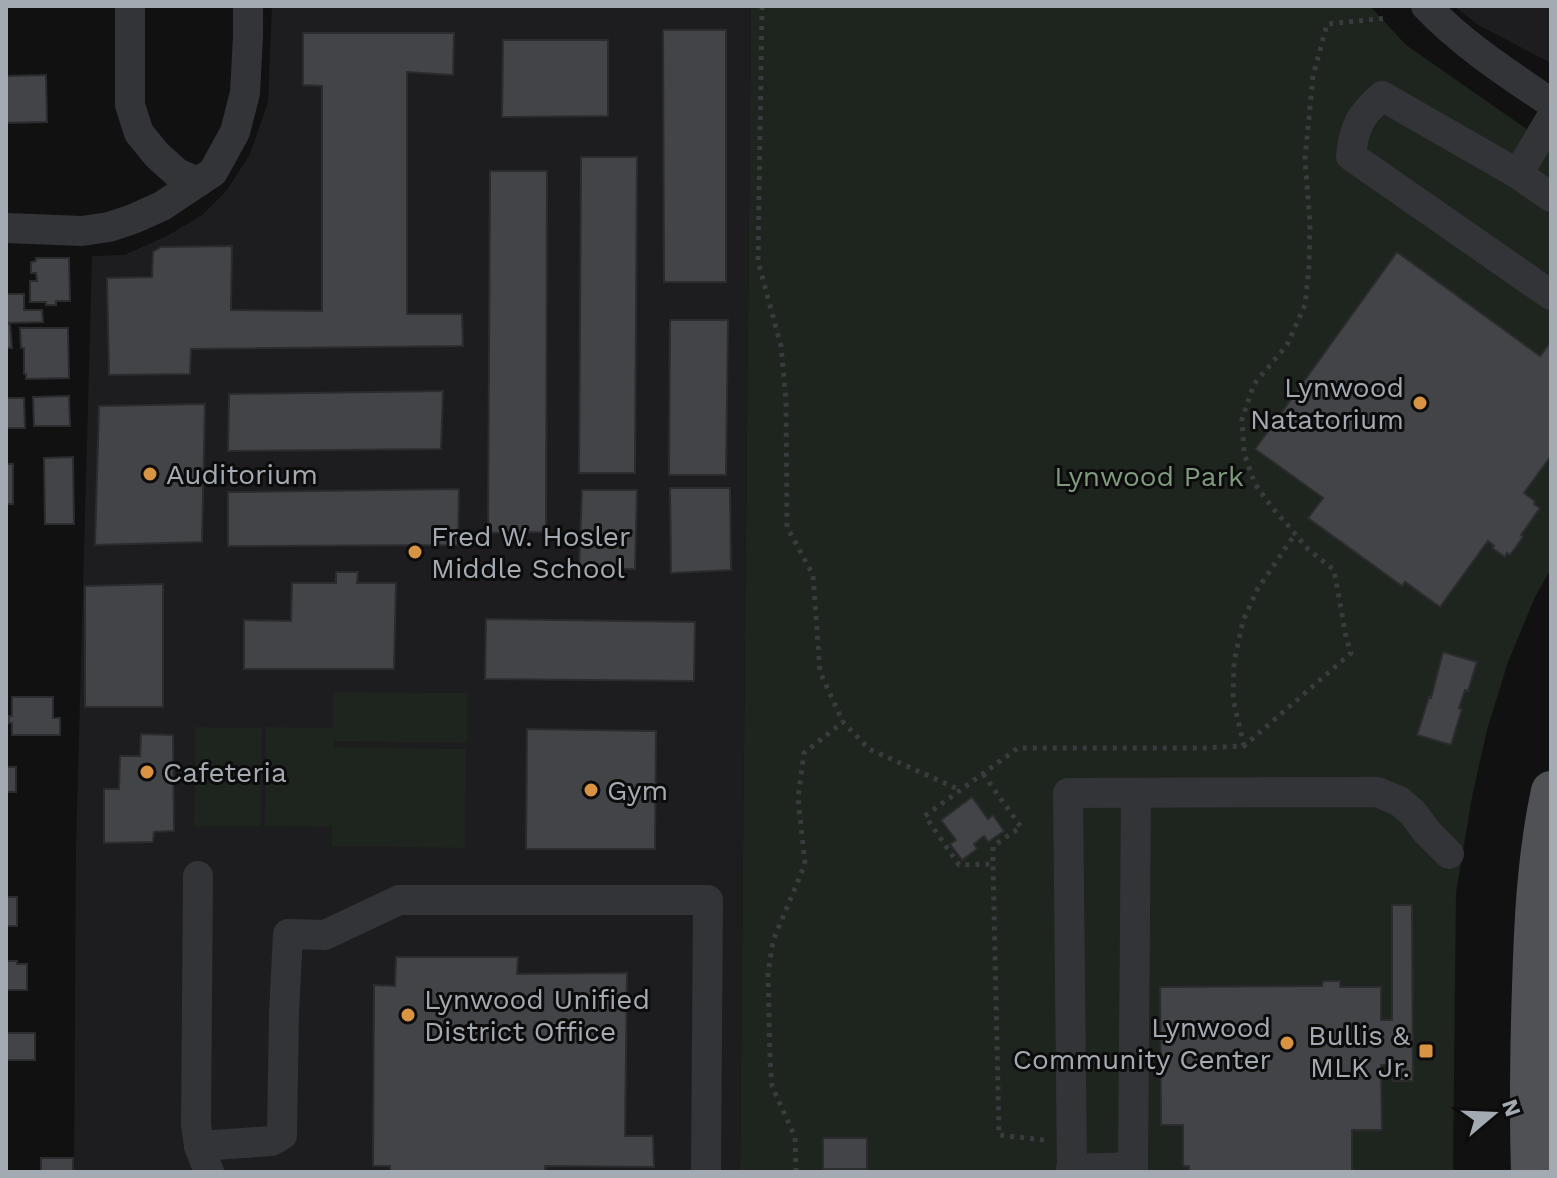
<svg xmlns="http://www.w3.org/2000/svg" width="1557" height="1178" viewBox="0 0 1557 1178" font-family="'Work Sans',sans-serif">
	<rect width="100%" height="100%" fill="#111112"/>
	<g fill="#1d1d1f">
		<path d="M272,6H751L740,1172H74L76,847L92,256L124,255L167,236L202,215L227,190L250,154L268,102Z"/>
		<path d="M1454,6H1551V63L1478,25Z"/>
	</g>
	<g fill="#1e241e">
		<path d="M751,6H1370L1406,45L1551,146V569L1535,597L1508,662L1487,730L1472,797L1456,893L1453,1172H740Z"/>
		<path d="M333,692L467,693V743L334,741L333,747L466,749L465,848L332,846V827L265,826L266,727L333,728Z"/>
		<path d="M195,727L262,728L261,826H194Z"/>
	</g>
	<g fill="#434447" stroke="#2b2c2e" stroke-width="2">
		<path d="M663,30H726V282H664Z"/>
		<path d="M303,33H454L453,75L407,72V314H462L463,346L191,349L190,374L109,375L107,278L152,277L153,252L161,247L232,246L231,310L322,311V86L303,85Z"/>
		<path d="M503,40H608V116L502,117Z"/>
		<path d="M46,75L47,122L6,123V76Z"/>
		<path d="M581,157H637L635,473H579Z"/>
		<path d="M490,171H547L546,532L488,533Z"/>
		<path d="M1397,252L1540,356L1551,342V456L1524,493L1535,501L1534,504L1540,508L1521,535L1523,537L1510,555L1507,553L1505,557L1492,548L1494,546L1488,541L1440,607L1405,582L1402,586L1308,518L1323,498L1255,449Z"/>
		<path d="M36,258H69L70,301H56V305H46V302H30V281H37L36,273H31V262L36,261Z"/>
		<path d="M6,294H24V310H42L43,322L6,323Z"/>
		<path d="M670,320H728L726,475H669Z"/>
		<path d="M6,324H10L12,348H6Z"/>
		<path d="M20,328H68L69,378L26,379V374H24V348H21Z"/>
		<path d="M443,391L441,449L228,451L229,394Z"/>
		<path d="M69,396L70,426H34L33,397Z"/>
		<path d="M6,398H24L25,428H6Z"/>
		<path d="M205,404L202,542L95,545L99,406Z"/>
		<path d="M73,457L74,524H45L44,458Z"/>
		<rect x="6" y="464" width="7" height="40"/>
		<path d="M670,488H730L731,570L671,573Z"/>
		<path d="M459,489L458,545L228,546V492Z"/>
		<path d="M582,490H637L635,569H579Z"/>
		<path d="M336,572H358L357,583H396L394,669H244V620L291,621L292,583H336Z"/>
		<path d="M163,584V707H85V586Z"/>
		<path d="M486,619L695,622L694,681L485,679Z"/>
		<path d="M1443,652L1477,662L1468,691L1465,690L1459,708L1462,709L1451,745L1417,735L1429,697L1431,698Z"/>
		<path d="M12,697H53V718H60V735H12V723H9V716H12Z"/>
		<path d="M527,729L656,731L655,849H526Z"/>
		<path d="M141,734L173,735L174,831L154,832L153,842L104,843V789H119L120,756H140Z"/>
		<rect x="6" y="767" width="10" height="25"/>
		<path d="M972,797L988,819L993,815L1004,831L988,842L984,836L974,844L977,849L962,860L950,844L956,840L941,820Z"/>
		<rect x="6" y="897" width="11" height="29"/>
		<path d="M1392,905H1412L1413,1081H1393V1065H1381L1382,1130H1352V1172H1189V1166H1183V1125H1161L1160,987L1322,986L1323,981H1340V987H1381V1020H1392Z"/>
		<path d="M396,957H518L517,974L627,973L625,1136H653L654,1167L545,1166V1172H390V1166H373L374,985L395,986Z"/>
		<path d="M6,961H17V964H27V990H6Z"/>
		<rect x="6" y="1033" width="29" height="27"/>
		<rect x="823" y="1138" width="44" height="31"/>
		<rect x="41" y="1158" width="32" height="14"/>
	</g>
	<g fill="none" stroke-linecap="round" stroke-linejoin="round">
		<g stroke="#393b3e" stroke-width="5" stroke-dasharray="4 6" stroke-linecap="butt">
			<path d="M762,6L758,261L781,346L786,401L787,527L813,575L820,672L843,722"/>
			<path d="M1244,746L1233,699L1234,662L1243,621L1257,590L1295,534"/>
			<path d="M983,774L1021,827L993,846V864"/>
			<path d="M1044,1140L999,1135L993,864L959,865L925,816L1018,748H1204L1244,746L1351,653L1346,637L1334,570L1308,549L1271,506L1255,484L1244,453L1242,419L1254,384L1287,345L1305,305L1309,267L1310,223L1305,159L1313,76L1327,24L1388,18"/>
			<path d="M796,1172L795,1137L772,1086L770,1060L768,973L773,941L805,864L798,798L804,753L843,722L869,749L960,790"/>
		</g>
		<g stroke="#333437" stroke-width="30">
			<path d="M130,6V105L139,133L157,155L177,173L198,182"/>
			<path d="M1426,6C1463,45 1507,73 1551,103"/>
			<path d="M1518,174L1551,118"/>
			<path d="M1551,197L1518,174L1382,96C1360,115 1354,127 1351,156L1551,295"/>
			<path d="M6,228L82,231L109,227L133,219L162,206L213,172L235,132L245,93L248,36V6"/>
			<path d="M198,876L196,1125L199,1146L209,1172"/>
			<path d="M199,1146L272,1141L282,1135L284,1013L288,934L325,935L399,900H708L706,1172"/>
			<path d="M1071,1169L1133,1167L1136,793"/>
			<path d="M1072,1172L1068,793L1377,792L1399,801L1413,813L1427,832L1449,854"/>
		</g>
		<path stroke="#4f5155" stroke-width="40" d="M1531,1172C1529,1110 1530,1049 1532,987C1534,921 1537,856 1551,791"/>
	</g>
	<g fill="#d99443" stroke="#0c0c0d" stroke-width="3">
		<circle cx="1420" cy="403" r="8"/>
		<circle cx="150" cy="474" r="8"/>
		<circle cx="415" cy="552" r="8"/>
		<circle cx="147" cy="772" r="8"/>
		<circle cx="591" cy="790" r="8"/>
		<circle cx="408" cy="1015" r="8"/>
		<circle cx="1287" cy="1043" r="8"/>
		<rect x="1418" y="1043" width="16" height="16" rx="4"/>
	</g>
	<g text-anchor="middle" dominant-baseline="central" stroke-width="6" stroke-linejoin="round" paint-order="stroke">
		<g font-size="28" fill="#a4aab1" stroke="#0c0c0d" text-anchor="start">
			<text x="1404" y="387" text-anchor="end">Lynwood<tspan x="1404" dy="32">Natatorium</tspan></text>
			<text x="166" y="474">Auditorium</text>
			<text x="431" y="536">Fred W. Hosler<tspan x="431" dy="32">Middle School</tspan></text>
			<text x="163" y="772">Cafeteria</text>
			<text x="607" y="790">Gym</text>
			<text x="424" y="999">Lynwood Unified<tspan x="424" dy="32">District Office</tspan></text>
			<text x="1271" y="1027" text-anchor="end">Lynwood<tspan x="1271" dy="32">Community Center</tspan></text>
			<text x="1410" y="1035" text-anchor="end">Bullis &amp;<tspan x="1410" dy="32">MLK Jr.</tspan></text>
		</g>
		<g font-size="28" fill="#7f9a7d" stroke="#0c0c0d">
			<text x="1149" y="476">Lynwood Park</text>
		</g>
	</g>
	<rect width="1557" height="1178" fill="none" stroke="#a4aab1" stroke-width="16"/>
	<g transform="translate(1493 1114) rotate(71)" stroke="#0c0c0d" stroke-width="6" paint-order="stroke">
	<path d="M0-6L14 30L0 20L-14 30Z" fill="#a4aab1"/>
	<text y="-12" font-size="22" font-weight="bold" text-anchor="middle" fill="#a4aab1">N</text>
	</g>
</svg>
